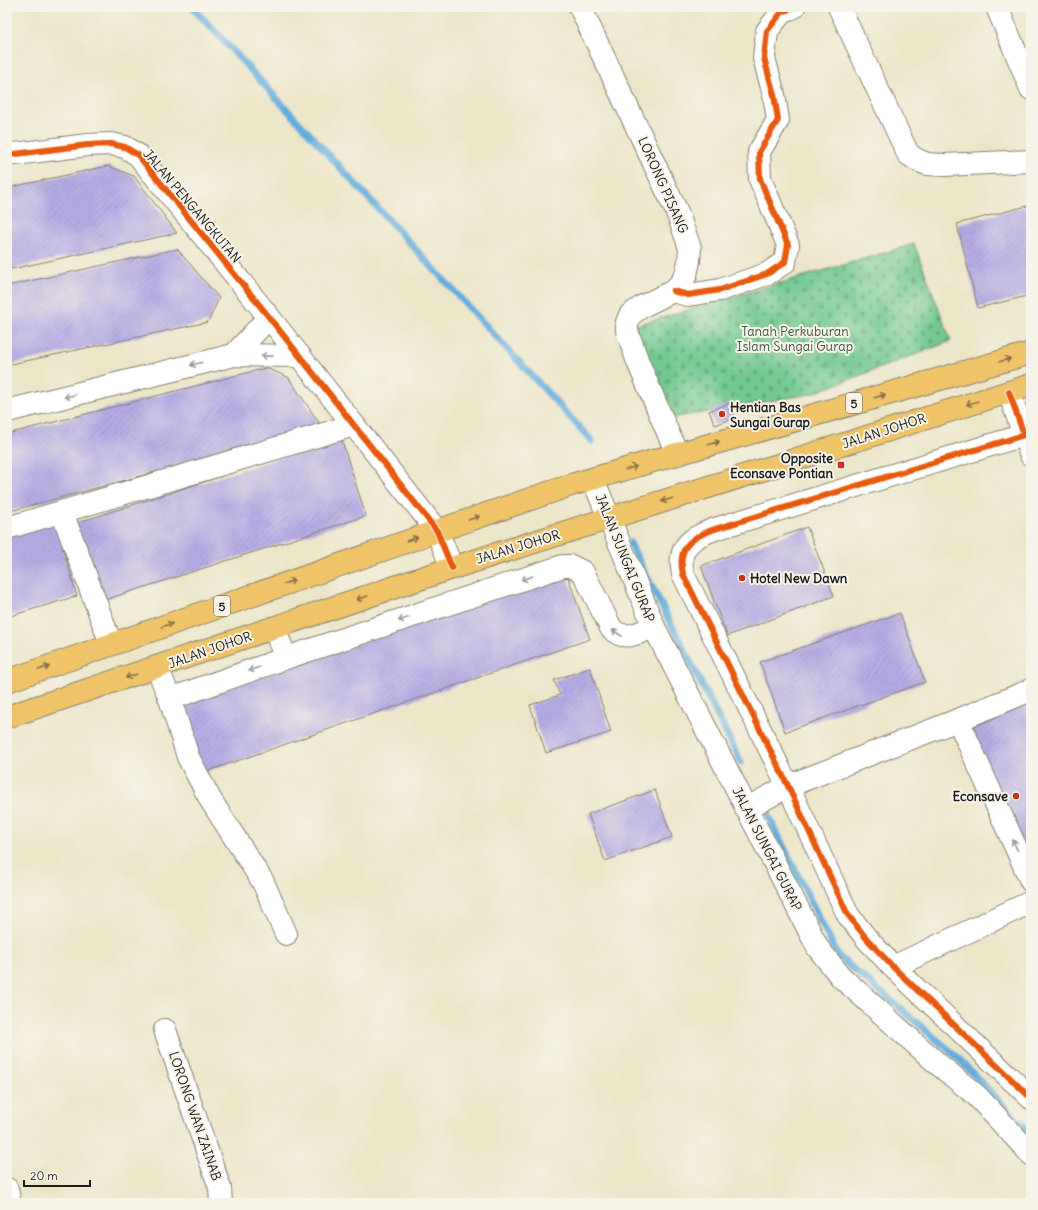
<svg xmlns="http://www.w3.org/2000/svg" width="1038" height="1210" viewBox="0 0 1038 1210" font-family="Delius,sans-serif">
	<defs>
		<pattern id="cemetery-stones" width="16" height="16" patternUnits="userSpaceOnUse"><rect width="16" height="16" fill="#72c98f"/><path d="M2 7V4a2 2 0 0 1 4 0v3zM10 15v-3a2 2 0 0 1 4 0v3z" fill="#62ac7b"/></pattern>
		<pattern id="building-hatch" width="6" height="6" patternUnits="userSpaceOnUse"><rect width="6" height="6" fill="#b6ace5"/><path d="M-1 1l2-2M0 6l6-6M5 7l2-2" fill="none" stroke="#9c93c4"/></pattern>
	</defs>
	<rect width="100%" height="100%" fill="#f7f3e8"/>
	<filter id="ink" filterUnits="userSpaceOnUse"><feTurbulence type="fractalNoise" baseFrequency=".025" numOctaves="2"/><feDisplacementMap in="SourceGraphic" scale="8" xChannelSelector="R" yChannelSelector="G"/><feConvolveMatrix kernelMatrix="1 2 1 2 8 2 1 2 1" color-interpolation-filters="sRGB"/></filter>
	<filter id="wash" filterUnits="userSpaceOnUse"><feTurbulence type="fractalNoise" baseFrequency=".012" numOctaves="4" result="noise"/><feDisplacementMap in="SourceGraphic" scale="16" xChannelSelector="R" yChannelSelector="G"/><feGaussianBlur stdDeviation="0.9" result="paint"/><feColorMatrix in="noise" values="0 0 0 0 0 0 0 0 0 0 0 0 0 0 0 0 0 1.4 0 .05"/><feComposite in="paint" operator="in"/></filter>
	<g filter="url(#wash)">
		<rect width="100%" height="100%" fill="#ece6c9"/>
		<path fill="url(#cemetery-stones)" stroke="#477256" d="M914,244L951,341L811,394L672,418L633,326Z"/>
		<g fill="none" stroke-linecap="round" stroke-linejoin="round">
			<g stroke="#64addc" stroke-width="7">
				<path d="M192,7L225,42L592,441"/>
				<path d="M630,543L741,762"/>
				<path d="M762,803L838,956L954,1054L1031,1134"/>
			</g>
		</g>
		<g id="blocks">
			<g fill="url(#building-hatch)">
				<path d="M108,166L134,176L177,233L7,270V188Z"/>
				<path d="M1031,205V295L978,308L957,224Z"/>
				<path d="M177,249L219,298L208,322L7,365V286Z"/>
				<path d="M266,368L288,377L322,427L7,512V434Z"/>
				<path d="M730,403L735,418L715,425L709,411Z"/>
				<path d="M341,438L366,516L98,602L73,524Z"/>
				<path d="M54,519L77,596L7,617V533Z"/>
				<path d="M807,527L834,596L727,636L701,566Z"/>
				<path d="M566,572L590,639L199,774L176,706Z"/>
				<path d="M900,613L925,682L785,732L760,662Z"/>
				<path d="M590,668L611,732L546,753L530,705L560,695L554,680Z"/>
				<path d="M1031,702V863L971,728Z"/>
				<path d="M655,790L672,837L605,861L588,814Z"/>
			</g>
		</g>
	</g>
	<g filter="url(#ink)">
		<use href="#blocks" fill-opacity="0" stroke="#848172" stroke-width="1"/>
		<g fill="none" stroke-linecap="round" stroke-linejoin="round">
			<g stroke="#848172" stroke-width="24">
				<g id="minor">
					<path d="M580,7L677,212L690,248L689,261L686,275L681,283L673,291L643,306L630,315L627,322V331L638,362L677,454"/>
					<path d="M839,7L908,154L917,160L927,164L944,165L1031,161"/>
					<path d="M997,7L1031,89"/>
					<path d="M7,155L88,145L111,144L125,147L138,155L269,317L437,531L452,568"/>
					<path d="M673,291L688,295L720,290L767,274L785,262L788,245L760,179L759,152L778,120L774,95L764,58L767,31L782,12L794,7"/>
					<path d="M234,355L269,317"/>
					<path d="M1009,392L1031,455"/>
					<path d="M7,411L234,355L300,356"/>
					<path d="M1024,435L715,529C701,534 684,541 682,557C681,562 682,569 683,574L788,786L848,915L867,939L893,967L1031,1098"/>
					<path d="M593,479L654,627L818,948L841,977L938,1064L977,1096L1031,1154"/>
					<path d="M62,512L111,644"/>
					<path d="M7,528L354,425"/>
					<path d="M274,628L286,658"/>
					<path d="M157,667L170,699L286,658L563,566H571L583,572L611,628C624,643 639,632 654,627"/>
					<path d="M170,699L188,757L210,799L263,882L286,934"/>
					<path d="M958,720L1031,881"/>
					<path d="M746,809L788,786L958,720L1031,690"/>
					<path d="M893,967L1031,902"/>
					<path d="M165,1030L220,1188L221,1203"/>
					<path d="M7,1189L10,1203"/>
				</g>
			</g>
			<g stroke="#848172" stroke-width="24">
				<g id="highway">
					<path d="M7,681L437,531L571,485L677,454L1031,353"/>
					<path d="M7,717L452,568L1031,385"/>
				</g>
			</g>
			<use href="#minor" stroke="#fff" stroke-width="22"/>
			<use href="#highway" stroke="#efc469" stroke-width="22"/>
			<g stroke="#f7f3e8" stroke-width="8">
				<g id="cycleway">
					<path d="M7,155L88,145L111,144L125,147L138,155L269,317L437,531L452,568"/>
					<path d="M673,291L688,295L720,290L767,274L785,262L788,245L760,179L759,152L778,120L774,95L764,58L767,31L782,12L794,7"/>
					<path d="M1009,392L1024,435L715,529C701,534 684,541 682,557C681,562 682,569 683,574L788,786L848,915L867,939L893,967L1031,1098"/>
				</g>
			</g>
			<use href="#cycleway" stroke="#e8590c" stroke-width="6"/>
		</g>
		<defs><path id="oneway-shaft" d="M-6 0H5M1.5-3L5.5 0L1.5 3" fill="none" stroke-width="1.6" stroke-linecap="round" stroke-linejoin="round"/></defs>
		<g stroke="#999">
			<use href="#oneway-shaft" transform="translate(267 356) rotate(-179)"/>
			<use href="#oneway-shaft" transform="translate(196 364) rotate(166)"/>
			<use href="#oneway-shaft" transform="translate(70 396) rotate(166)"/>
			<use href="#oneway-shaft" transform="translate(527 578) rotate(162)"/>
			<use href="#oneway-shaft" transform="translate(404 619) rotate(162)"/>
			<use href="#oneway-shaft" transform="translate(617 633) rotate(-147)"/>
			<use href="#oneway-shaft" transform="translate(254 669) rotate(161)"/>
			<use href="#oneway-shaft" transform="translate(1015 845) rotate(-115)"/>
		</g>
		<g stroke="#867042">
			<use href="#oneway-shaft" transform="translate(1005 360) rotate(-16)"/>
			<use href="#oneway-shaft" transform="translate(880 396) rotate(-16)"/>
			<use href="#oneway-shaft" transform="translate(972 403) rotate(162)"/>
			<use href="#oneway-shaft" transform="translate(714 443) rotate(-16)"/>
			<use href="#oneway-shaft" transform="translate(631 468) rotate(-17)"/>
			<use href="#oneway-shaft" transform="translate(667 500) rotate(163)"/>
			<use href="#oneway-shaft" transform="translate(474 518) rotate(-19)"/>
			<use href="#oneway-shaft" transform="translate(412 539) rotate(-19)"/>
			<use href="#oneway-shaft" transform="translate(289 582) rotate(-19)"/>
			<use href="#oneway-shaft" transform="translate(362 598) rotate(161)"/>
			<use href="#oneway-shaft" transform="translate(167 625) rotate(-19)"/>
			<use href="#oneway-shaft" transform="translate(44 668) rotate(-19)"/>
			<use href="#oneway-shaft" transform="translate(131 676) rotate(162)"/>
		</g>
	</g>
	<g fill="#c8321e" stroke="#f7f3e8" stroke-width="1.5">
		<circle cx="722" cy="414" r="4"/>
		<rect x="837" y="461" width="8" height="8" rx="2"/>
		<circle cx="742" cy="578" r="4"/>
		<circle cx="1016" cy="796" r="4"/>
	</g>
	<g text-anchor="middle" dominant-baseline="central" stroke-width="4" stroke-linejoin="round" paint-order="stroke">
		<g fill="#f7f3e8" stroke="#5e5c59" stroke-width="1">
			<rect x="846" y="393" width="16" height="20" rx="3"/>
			<rect x="214" y="596" width="16" height="20" rx="3"/>
		</g>
		<g font-size="12" font-weight="bold" fill="#1c1c1c">
			<text x="854" y="403">5</text>
			<text x="222" y="606">5</text>
		</g>
		<g font-size="13" fill="#1c1c1c" stroke="#f7f3e8">
			<text transform="translate(663 185) rotate(66)">LORONG PISANG</text>
			<text transform="translate(192 206) rotate(50)">JALAN PENGANGKUTAN</text>
			<text transform="translate(884 431) rotate(-18)">JALAN JOHOR</text>
			<text transform="translate(518 547) rotate(-17)">JALAN JOHOR</text>
			<text transform="translate(625 558) rotate(68)">JALAN SUNGAI GURAP</text>
			<text transform="translate(210 650) rotate(-19)">JALAN JOHOR</text>
			<text transform="translate(767 849) rotate(63)">JALAN SUNGAI GURAP</text>
			<text transform="translate(195 1116) rotate(71)">LORONG WAN ZAINAB</text>
		</g>
		<g font-size="13" fill="#3a5944" stroke="#f7f3e8">
			<text x="795" y="331">Tanah Perkuburan<tspan x="795" dy="15">Islam Sungai Gurap</tspan></text>
		</g>
		<g font-size="13" font-weight="bold" fill="#1c1c1c" stroke="#f7f3e8" text-anchor="start">
			<text x="730" y="407">Hentian Bas<tspan x="730" dy="15">Sungai Gurap</tspan></text>
			<text x="833" y="458" text-anchor="end">Opposite<tspan x="833" dy="15">Econsave Pontian</tspan></text>
			<text x="750" y="578">Hotel New Dawn</text>
			<text x="1008" y="796" text-anchor="end">Econsave</text>
		</g>
	</g>
	<rect width="1038" height="1210" fill="none" stroke="#f7f3e8" stroke-width="24"/>
	<path d="M24 1180v6h66v-6" fill="none" stroke="#1c1c1c" stroke-width="2"/>
	<text x="30" y="1180" font-size="12" fill="#1c1c1c" stroke="#f7f3e8" stroke-width="3" paint-order="stroke">20 m</text>
</svg>
